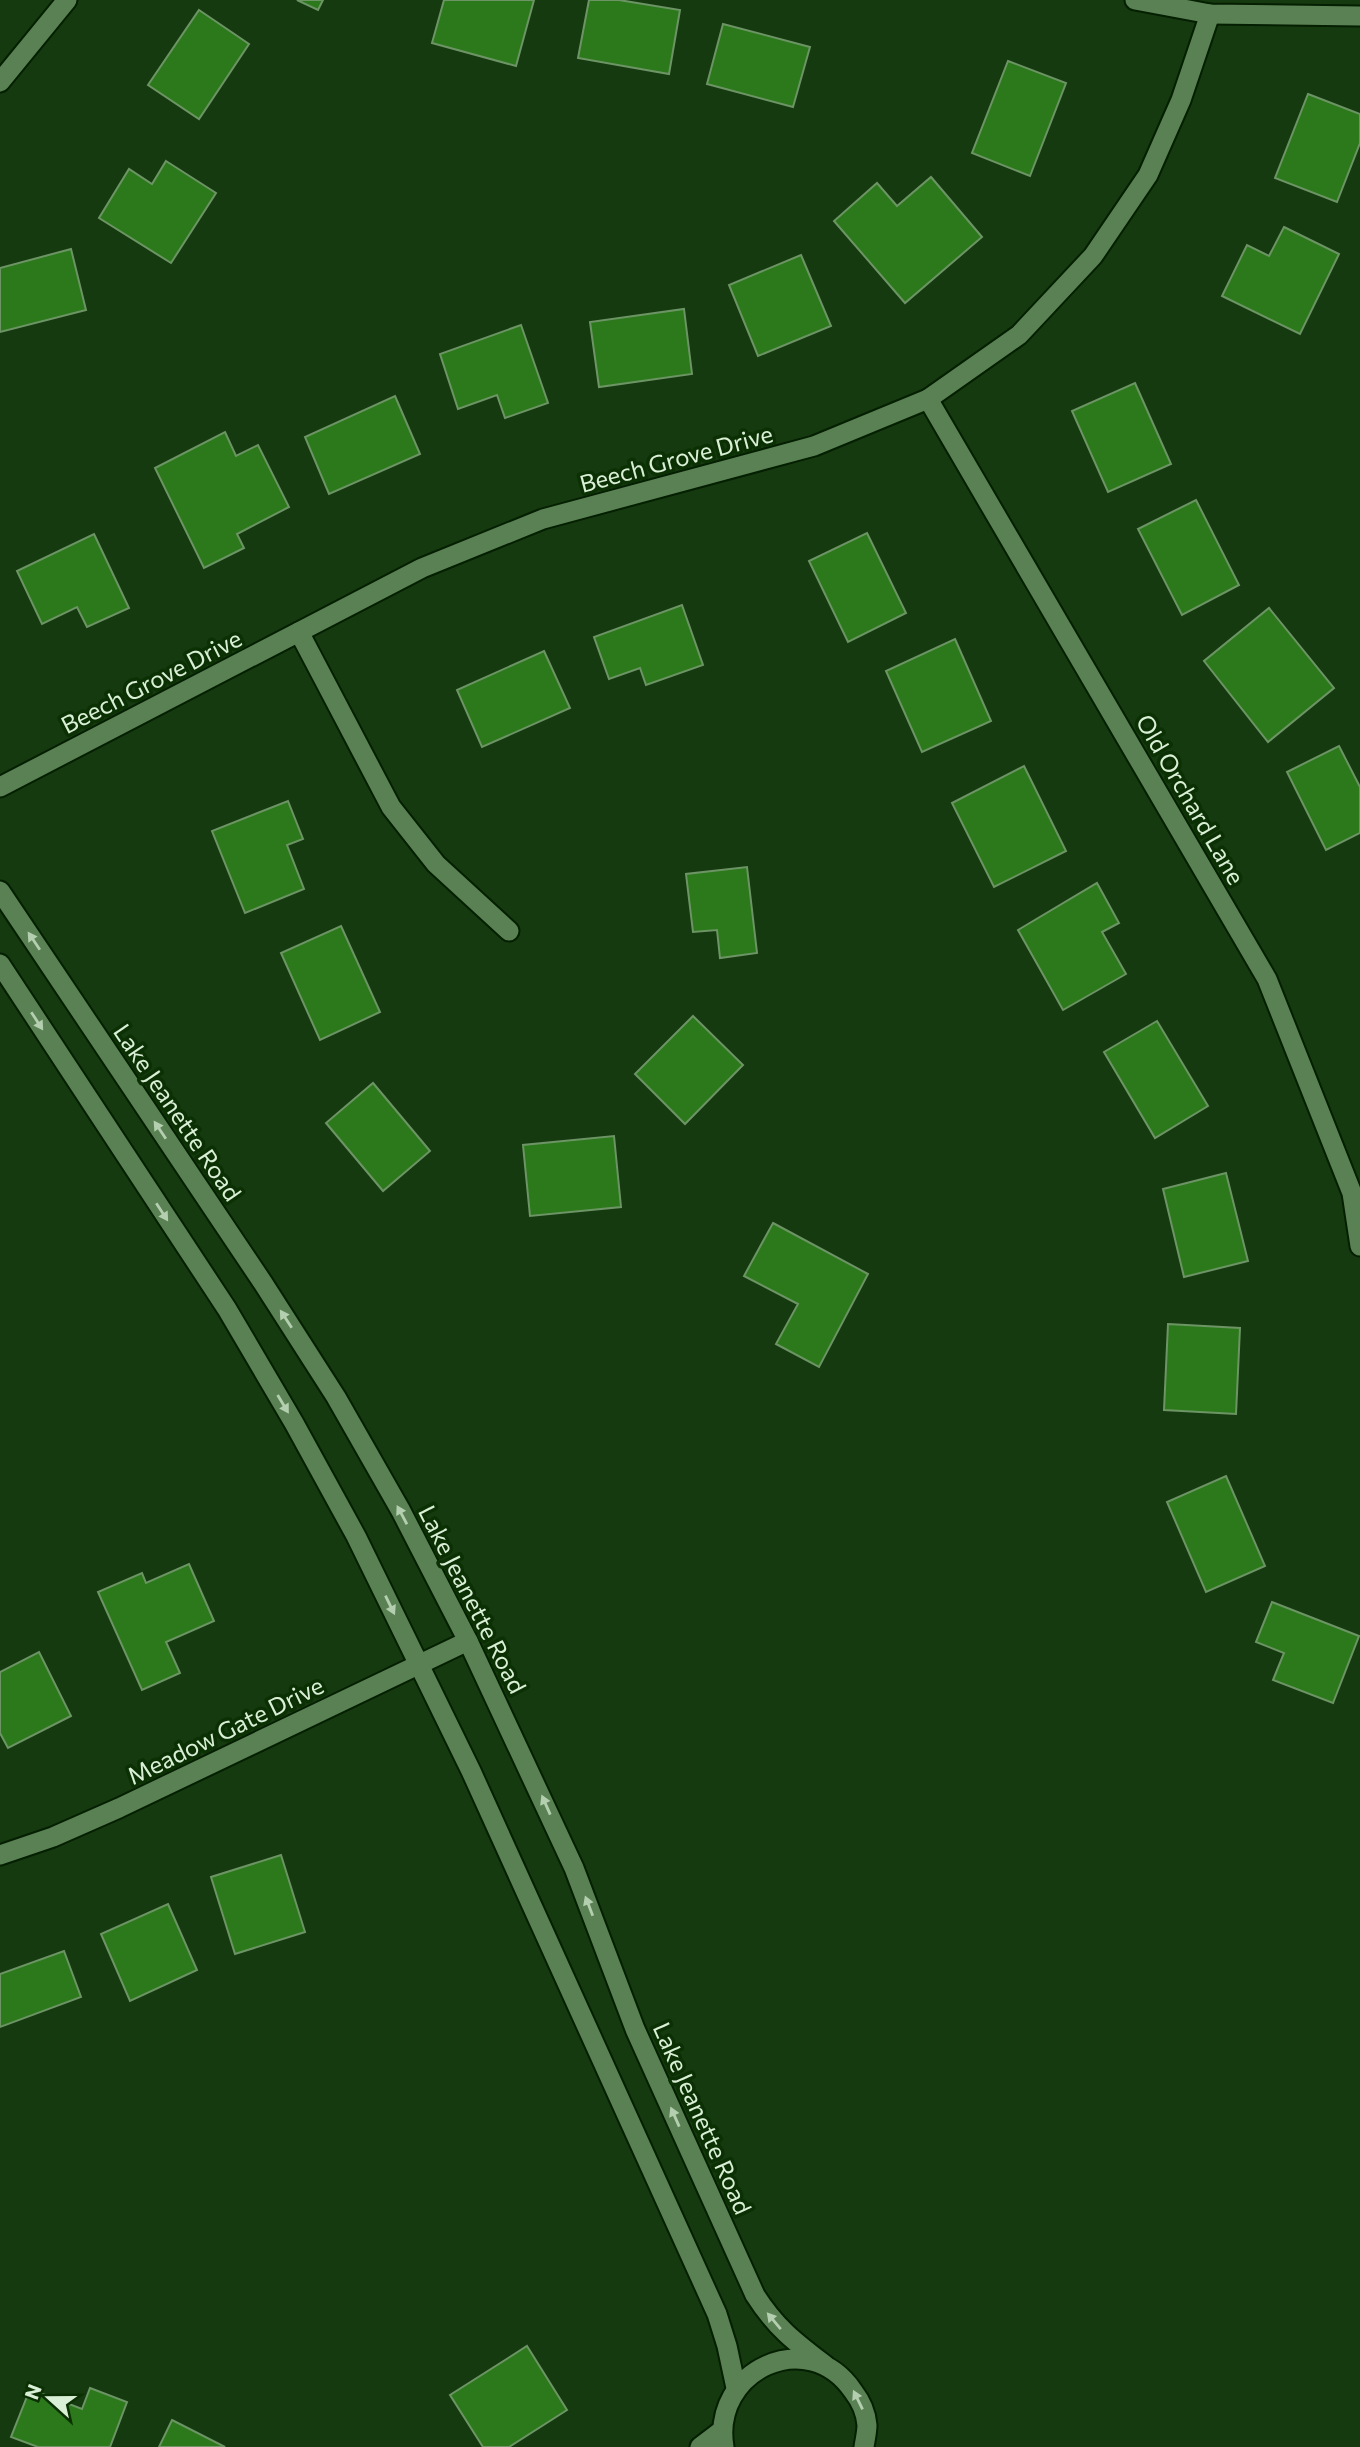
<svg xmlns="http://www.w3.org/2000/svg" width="1360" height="2447" viewBox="0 0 1360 2447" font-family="Commissioner,sans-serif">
	<rect width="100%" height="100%" fill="#163a0f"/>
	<g fill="#2b791a" stroke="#6c9465" stroke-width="2">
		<path d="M297,0H323L318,10Z"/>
		<path d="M444,0H534L516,66L432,43Z"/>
		<path d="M589,0H619L680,10L669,74L578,58Z"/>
		<path d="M199,10L249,44L199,119L148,85Z"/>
		<path d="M723,24L810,47L793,107L707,84Z"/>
		<path d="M1008,61L1066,83L1030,176L972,153Z"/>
		<path d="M1308,94L1360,114V143L1337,202L1275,178Z"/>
		<path d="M166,161L216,193L171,263L99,218L129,169L152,184Z"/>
		<path d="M931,177L982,237L905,303L834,221L877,183L897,206Z"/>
		<path d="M1284,227L1339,254L1300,334L1222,296L1247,245L1269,256Z"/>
		<path d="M71,249L86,310L0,332V268Z"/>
		<path d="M801,255L831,326L758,356L729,285Z"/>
		<path d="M684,309L692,374L599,387L590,322Z"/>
		<path d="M521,325L548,403L505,418L497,395L458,409L440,354Z"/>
		<path d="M1135,383L1171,464L1108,492L1072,411Z"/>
		<path d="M395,396L420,454L329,494L305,437Z"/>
		<path d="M225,432L236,456L258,445L289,507L237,534L244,548L204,568L155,468Z"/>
		<path d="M1196,500L1239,585L1182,615L1138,529Z"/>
		<path d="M867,533L906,613L848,642L809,561Z"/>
		<path d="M94,534L129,608L87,627L77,607L42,624L17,571Z"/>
		<path d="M682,605L703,665L646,685L640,668L609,679L594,637Z"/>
		<path d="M1269,608L1334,688L1268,742L1204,661Z"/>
		<path d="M955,639L991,721L922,752L886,671Z"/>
		<path d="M544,651L570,708L482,747L457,690Z"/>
		<path d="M1339,746L1360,787V833L1326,850L1287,772Z"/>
		<path d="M1024,766L1066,851L994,887L952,803Z"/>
		<path d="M288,801L303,839L287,845L304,889L245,913L212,831Z"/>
		<path d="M747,867L757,953L720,958L717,930L693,932L686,874Z"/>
		<path d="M1097,883L1119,923L1102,932L1126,974L1063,1010L1018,930Z"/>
		<path d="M341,926L380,1012L320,1040L281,953Z"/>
		<path d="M693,1016L743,1065L685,1124L635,1074Z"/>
		<path d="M1157,1021L1208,1106L1155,1138L1104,1052Z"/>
		<path d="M373,1083L430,1151L383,1191L326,1123Z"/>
		<path d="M614,1136L621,1207L530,1216L523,1145Z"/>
		<path d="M1226,1173L1248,1261L1184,1277L1163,1189Z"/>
		<path d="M773,1223L868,1274L819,1367L776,1344L798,1304L744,1276Z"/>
		<path d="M1168,1324L1240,1328L1236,1414L1164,1410Z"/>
		<path d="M1226,1476L1265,1566L1206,1592L1167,1502Z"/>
		<path d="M189,1564L214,1621L166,1642L180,1673L142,1690L98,1592L142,1573L146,1583Z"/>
		<path d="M1272,1602L1359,1636L1333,1703L1273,1680L1284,1653L1256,1642Z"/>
		<path d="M39,1652L71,1716L8,1748L0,1733V1672Z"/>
		<path d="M281,1855L305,1932L235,1954L211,1877Z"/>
		<path d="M168,1904L197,1970L130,2001L101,1934Z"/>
		<path d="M64,1951L81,1997L0,2027V1974Z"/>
		<path d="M527,2346L567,2410L509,2447H483L450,2395Z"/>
		<path d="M90,2388L127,2402L110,2447H38L11,2437L30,2389L82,2409Z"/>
		<path d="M172,2420L225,2447H159Z"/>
	</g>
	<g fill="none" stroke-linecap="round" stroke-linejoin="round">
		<g stroke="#041f01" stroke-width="23">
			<g id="minor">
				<path d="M1135,0L1210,14L1360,16"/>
				<path d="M0,82L67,0"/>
				<path d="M928,399L1267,979L1352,1193L1360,1246"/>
				<path d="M299,632L391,807L436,864L509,931"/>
				<path d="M0,787L422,568L543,519L814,446L928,399L1019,335L1093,256L1148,175L1181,100L1210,14"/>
				<path d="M0,1855L53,1837L119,1808L468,1641"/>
				<path d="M700,2447L721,2431"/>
			</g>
		</g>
		<g stroke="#041f01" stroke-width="23">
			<g id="tertiary">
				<path d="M0,891L263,1283L336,1397L401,1511L468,1641L574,1868L635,2029L755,2295C776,2328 795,2342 825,2365"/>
				<path d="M0,964L227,1309L294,1423L356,1536L471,1771L717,2314L727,2346L736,2388"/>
				<path d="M724,2447C711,2370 808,2325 853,2391C860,2400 866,2413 867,2425C867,2432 865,2440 864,2447"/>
			</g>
		</g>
		<use href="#minor" stroke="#5a8153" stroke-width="19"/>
		<use href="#tertiary" stroke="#5a8153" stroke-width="19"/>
	</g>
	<defs><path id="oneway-solid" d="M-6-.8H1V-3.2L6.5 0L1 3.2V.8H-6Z" transform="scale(1.75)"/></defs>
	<g fill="#b4cfaf">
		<use href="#oneway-solid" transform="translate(34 941) rotate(-124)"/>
		<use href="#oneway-solid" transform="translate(37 1021) rotate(57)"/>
		<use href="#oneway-solid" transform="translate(160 1130) rotate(-124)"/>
		<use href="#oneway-solid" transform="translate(162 1212) rotate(57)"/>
		<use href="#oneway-solid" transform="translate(286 1319) rotate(-123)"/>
		<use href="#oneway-solid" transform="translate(283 1404) rotate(59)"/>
		<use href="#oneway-solid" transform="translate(402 1515) rotate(-118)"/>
		<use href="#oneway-solid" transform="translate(390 1605) rotate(64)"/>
		<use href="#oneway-solid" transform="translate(546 1805) rotate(-114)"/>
		<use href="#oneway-solid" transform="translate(589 1906) rotate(-111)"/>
		<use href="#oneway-solid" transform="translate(675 2117) rotate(-114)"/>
		<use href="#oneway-solid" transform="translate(774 2321) rotate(-130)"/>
		<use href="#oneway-solid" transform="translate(858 2400) rotate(-116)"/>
	</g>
	<g text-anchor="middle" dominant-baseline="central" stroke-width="7" stroke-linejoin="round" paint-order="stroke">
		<g font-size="24" fill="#daf0d6" stroke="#0b3004">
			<text transform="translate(676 458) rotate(-15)">Beech Grove Drive</text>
			<text transform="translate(151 681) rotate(-27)">Beech Grove Drive</text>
			<text transform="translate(1191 799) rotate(60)">Old Orchard Lane</text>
			<text transform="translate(178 1112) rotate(56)">Lake Jeanette Road</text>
			<text transform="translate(473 1599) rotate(63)">Lake Jeanette Road</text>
			<text transform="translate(225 1730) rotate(-26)">Meadow Gate Drive</text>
			<text transform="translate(703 2118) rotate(66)">Lake Jeanette Road</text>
		</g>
	</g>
	<g transform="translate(49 2398) rotate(291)" stroke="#0b3004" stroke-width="5" paint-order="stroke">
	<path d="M0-5L12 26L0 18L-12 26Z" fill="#daf0d6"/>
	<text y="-10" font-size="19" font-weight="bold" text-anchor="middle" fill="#daf0d6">N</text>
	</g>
</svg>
